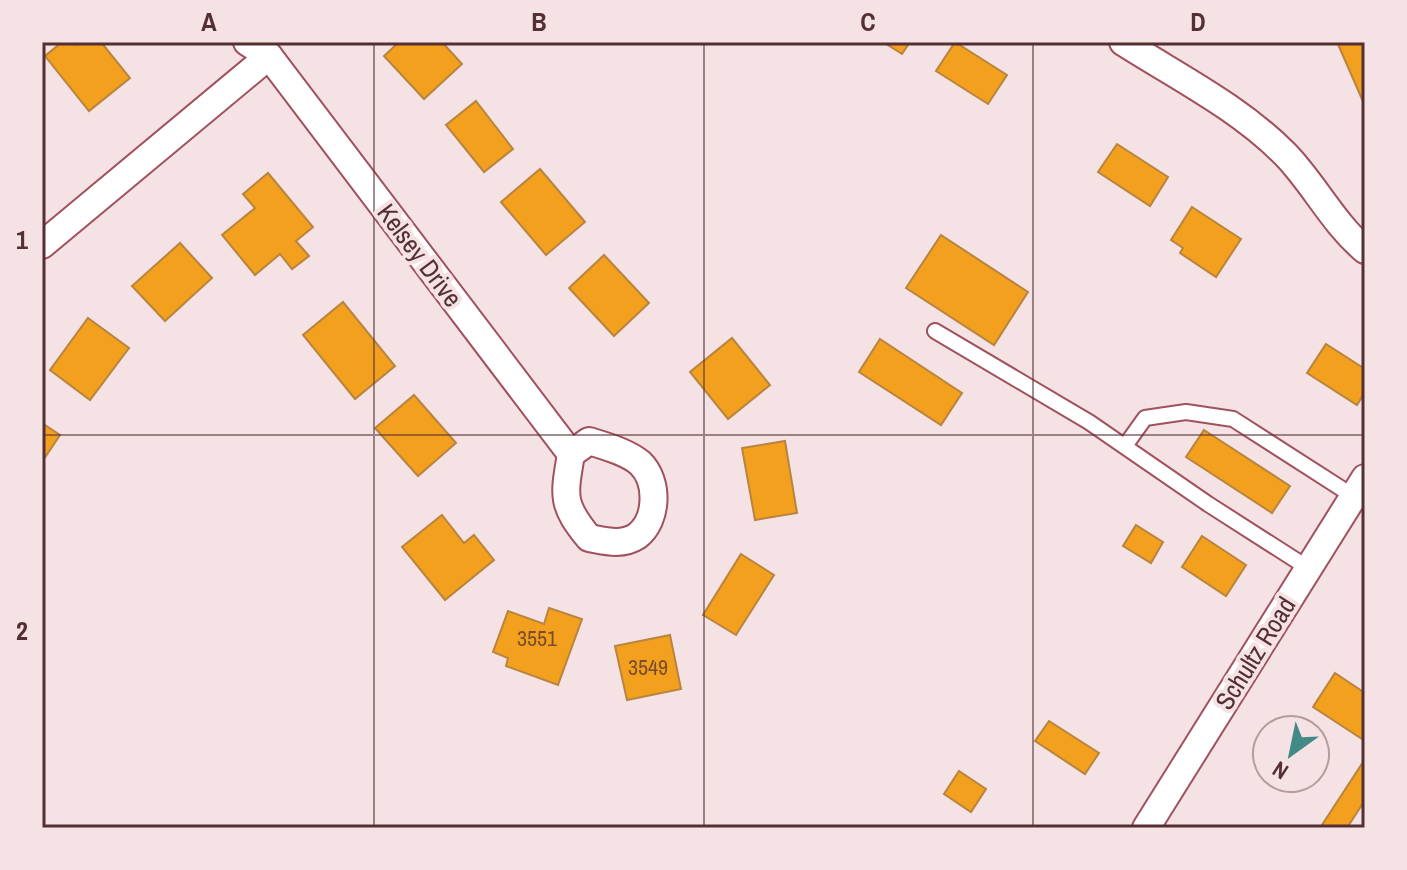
<svg xmlns="http://www.w3.org/2000/svg" width="1407" height="870" viewBox="0 0 1407 870" font-family="'Archivo Narrow',sans-serif">
	<rect width="100%" height="100%" fill="#f5e2e4"/>
	<g fill="#f2a01d" stroke="#b8843f" stroke-width="2">
		<path d="M62,42H75L77,45L80,42H101L130,78L89,111L45,56Z"/>
		<path d="M399,42H442L462,64L424,99L384,56Z"/>
		<path d="M883,42H910L902,54Z"/>
		<path d="M955,42L1007,75L988,104L936,71Z"/>
		<path d="M1337,42H1365V106Z"/>
		<path d="M476,101L513,149L484,172L446,125Z"/>
		<path d="M1117,144L1168,177L1150,206L1098,172Z"/>
		<path d="M540,169L585,222L546,255L501,202Z"/>
		<path d="M268,173L313,227L296,241L309,256L292,269L280,254L255,275L222,235L255,208L243,194Z"/>
		<path d="M1192,207L1241,239L1216,277L1180,253L1183,248L1171,240Z"/>
		<path d="M941,235L1028,292L994,345L906,288Z"/>
		<path d="M180,243L212,278L165,321L132,286Z"/>
		<path d="M604,255L649,303L614,336L569,288Z"/>
		<path d="M343,302L395,366L355,399L303,335Z"/>
		<path d="M88,318L129,348L90,400L50,370Z"/>
		<path d="M732,338L770,385L728,419L690,372Z"/>
		<path d="M880,339L962,393L941,425L859,372Z"/>
		<path d="M1326,344L1365,369V392L1357,405L1307,373Z"/>
		<path d="M414,395L456,443L418,476L375,428Z"/>
		<path d="M42,423L60,435L42,462Z"/>
		<path d="M1204,430L1290,486L1272,513L1186,457Z"/>
		<path d="M785,441L797,513L755,520L742,448Z"/>
		<path d="M442,515L464,543L474,535L494,560L445,600L402,547Z"/>
		<path d="M1136,525L1163,542L1151,563L1123,546Z"/>
		<path d="M1202,536L1246,565L1226,596L1182,567Z"/>
		<path d="M741,554L774,575L736,635L703,615Z"/>
		<path d="M549,608L582,619L558,685L506,666L508,658L493,652L508,611L544,624Z"/>
		<path d="M670,635L681,689L627,700L615,646Z"/>
		<path d="M1335,673L1365,693V741L1313,707Z"/>
		<path d="M1049,721L1099,753L1085,774L1035,741Z"/>
		<path d="M1365,759V800L1347,828H1320Z"/>
		<path d="M959,771L986,789L971,812L944,794Z"/>
	</g>
	<g fill="none" stroke-linecap="round" stroke-linejoin="round">
		<g stroke="#a1515e" stroke-width="18">
			<g id="service">
				<path d="M935,331L1089,422L1208,504L1308,568"/>
				<path d="M1125,446L1145,418L1186,412L1233,419L1353,496"/>
			</g>
		</g>
		<g stroke="#a1515e" stroke-width="30">
			<g id="minor">
				<path d="M247,42L269,56L571,454C564,496 561,504 589,538C605,541 622,546 637,536C658,520 659,481 640,463C627,452 605,446 589,441L571,454"/>
				<path d="M1123,42C1178,77 1240,108 1286,155C1314,184 1333,223 1365,250"/>
				<path d="M42,245L269,56"/>
				<path d="M1146,828L1365,478"/>
			</g>
		</g>
		<use href="#service" stroke="#fff" stroke-width="14"/>
		<use href="#minor" stroke="#fff" stroke-width="26"/>
	</g>
	<path fill="none" stroke="#543035" stroke-width="2" stroke-opacity="0.55" d="M374,42V828M704,42V828M1033,42V828M42,435H1365"/>
	<g text-anchor="middle" dominant-baseline="central" stroke-width="8" stroke-linejoin="round" paint-order="stroke">
		<g font-size="22" fill="#7c4c2f">
			<text x="537" y="638">3551</text>
			<text x="648" y="667">3549</text>
		</g>
		<g font-size="26" fill="#543035" stroke="#f5e2e4">
			<text transform="translate(420 255) rotate(53)">Kelsey Drive</text>
			<text transform="translate(1255 653) rotate(-58)">Schultz Road</text>
		</g>
	</g>
	<rect width="1407" height="870" fill="none" stroke="#f5e2e4" stroke-width="88"/>
	<g transform="translate(1291 754) rotate(213)"><circle r="38" fill="#f5e2e4" stroke="#b59b9e" stroke-width="2"/>
	<path d="M0-6L14 30L0 20L-14 30Z" fill="#428a86"/>
	<text y="-12" font-size="22" font-weight="bold" text-anchor="middle" fill="#543035">N</text>
	</g>
	<rect x="44" y="44" width="1319" height="782" fill="none" stroke="#543035" stroke-width="3"/>
	<g font-size="26" text-anchor="middle" font-weight="bold" fill="#543035">
		<text x="209" y="31">A</text>
		<text x="539" y="31">B</text>
		<text x="868" y="31">C</text>
		<text x="1198" y="31">D</text>
		<text x="22" y="249">1</text>
		<text x="22" y="640">2</text>
	</g>
</svg>
